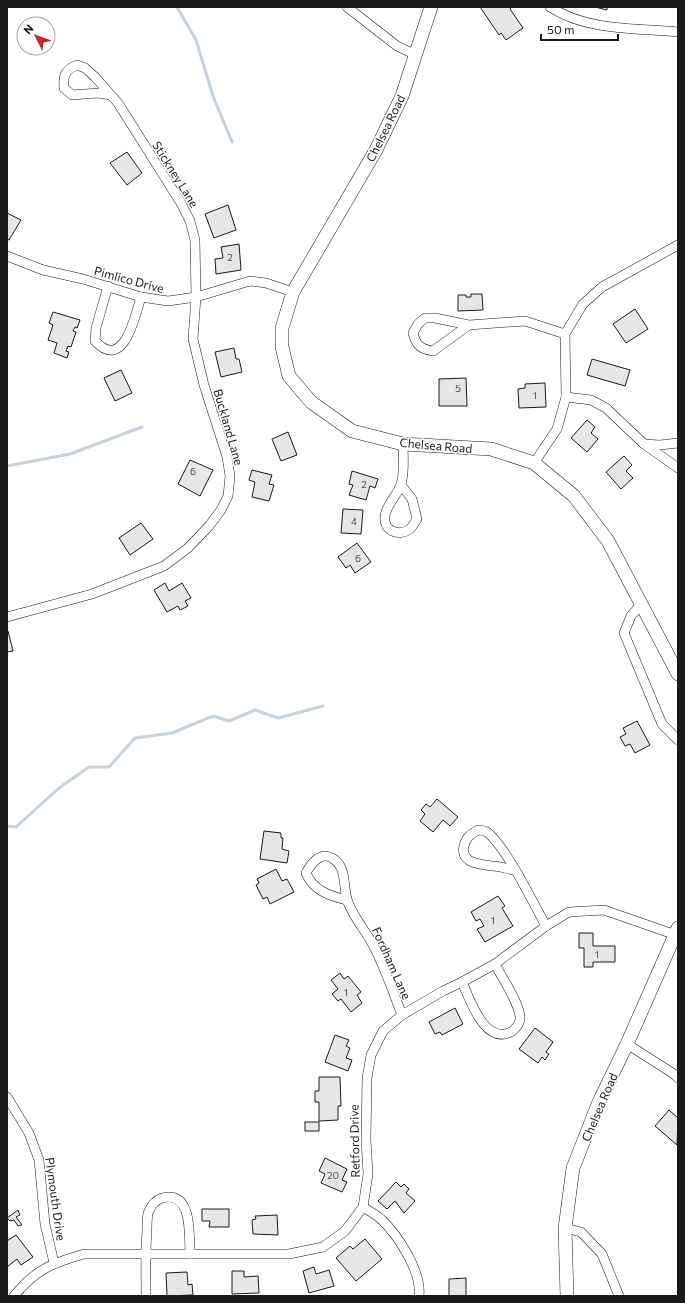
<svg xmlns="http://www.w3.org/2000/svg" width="685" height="1303" viewBox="0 0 685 1303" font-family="Commissioner,sans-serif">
	<rect width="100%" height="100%" fill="#fff"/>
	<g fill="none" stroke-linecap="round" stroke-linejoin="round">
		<g stroke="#c6d2dc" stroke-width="3">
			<path d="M177,7L196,40L213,96L232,142"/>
			<path d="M7,466L70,454L142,427"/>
			<path d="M7,826L16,827L59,788L89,767H109L135,738L172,733L213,716L229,721L255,710L278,718L323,706"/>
		</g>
	</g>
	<g fill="#e6e6e6" stroke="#1a1a1a">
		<path d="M480,7H512L510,9L523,28L506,40L501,33L499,35Z"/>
		<path d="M595,7H607V10Z"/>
		<path d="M127,152L142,173L127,185L110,163Z"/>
		<path d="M228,205L236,230L214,238L205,214Z"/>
		<path d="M7,213L21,220L9,240L7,239Z"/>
		<path d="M239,244L241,270L216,274L215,259L223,258L221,247Z"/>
		<path d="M471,294H482L483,310L458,311V295H466V297H471Z"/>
		<path d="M635,309L648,329L626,343L613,324Z"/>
		<path d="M53,312L80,320L77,328L75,327L73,331L76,332L71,347L68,346L66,351L69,352L67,358L54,353L57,343L48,340L53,325L49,323Z"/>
		<path d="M234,348L236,359H239L242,372L221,377L215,352Z"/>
		<path d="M592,359L630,370L625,386L587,375Z"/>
		<path d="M121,370L132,393L115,401L104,378Z"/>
		<path d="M466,378L467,406H439V379Z"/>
		<path d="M545,383L546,407L519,408L518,389L525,388V384Z"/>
		<path d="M587,420L595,427L591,433L598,439L587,452L571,438Z"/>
		<path d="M288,432L297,455L281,461L272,439Z"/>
		<path d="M624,456L632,465L626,471L633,478L621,489L606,472Z"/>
		<path d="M190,460L213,470L200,496L178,484Z"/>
		<path d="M252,470L272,475L269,484L274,485L269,501L252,497L255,482L249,480Z"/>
		<path d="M352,471L378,479L375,488L370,486L366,500L349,495L353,485L349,484Z"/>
		<path d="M343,509L363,510L361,534L341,533Z"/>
		<path d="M141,523L153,539L130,555L119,538Z"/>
		<path d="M357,543L371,562L355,573L350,565L346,568L338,557Z"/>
		<path d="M165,583L169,591L182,583L191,598L185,601L188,606L180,610L178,606L167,612L154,590Z"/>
		<path d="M8,631L13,651L7,652V632Z"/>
		<path d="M637,721L650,745L635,753L630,744L625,746L620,737L626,734L623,728Z"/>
		<path d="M437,799L458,817L450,826L443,820L433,832L420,821L425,814L421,810L426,804L430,807Z"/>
		<path d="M264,831L281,833V838H283L282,849L289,851L287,863L260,859Z"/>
		<path d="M276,869L282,881L287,879L294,892L270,904L267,897L263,899L256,885L259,883L257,879Z"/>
		<path d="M498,896L505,906L502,908L513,926L485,942L477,929L484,926L480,919L476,921L471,912Z"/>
		<path d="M579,933H593V946H615V962H593V967H584V948H579Z"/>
		<path d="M340,973L344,979L348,976L361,992L357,995L362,1003L351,1012L341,999L338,1001L332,994L338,989L331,980Z"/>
		<path d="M455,1008L463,1024L442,1035L440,1032L435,1034L429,1022Z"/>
		<path d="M535,1028L553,1042L546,1052L549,1054L545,1060L542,1057L538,1063L519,1049Z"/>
		<path d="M335,1035L349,1040L346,1046L350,1048L346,1058L352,1060L348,1071L325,1062Z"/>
		<path d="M319,1077H340L341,1106H338V1120L319,1121V1102H315V1091H319Z"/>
		<path d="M669,1110L678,1118L677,1145L655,1126Z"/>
		<rect x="305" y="1122" width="14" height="9"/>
		<path d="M325,1158L347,1169L342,1180L347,1182L342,1192L321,1183L325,1174L319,1171Z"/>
		<path d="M396,1182L401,1187L404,1184L409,1189L406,1193L415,1201L404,1213L395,1201L387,1209L378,1201Z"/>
		<path d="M202,1209H229V1227H209L210,1221H202Z"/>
		<path d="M18,1210L20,1215L16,1217L22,1225L18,1226L14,1220L10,1221L7,1218Z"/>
		<path d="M277,1215L278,1235L253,1234L252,1220L256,1219L255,1216Z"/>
		<path d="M16,1235L33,1257L21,1265L17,1259L7,1267V1241Z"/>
		<path d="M365,1239L382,1259L356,1281L336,1258L350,1246L353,1249Z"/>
		<path d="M314,1267L316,1274L329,1270L334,1286L309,1293L303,1271Z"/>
		<path d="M232,1271H244V1277L258,1276L259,1293L232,1294Z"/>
		<path d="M187,1272L188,1285L192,1284L193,1295L167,1296L166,1273Z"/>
		<path d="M466,1278V1296H449V1279Z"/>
	</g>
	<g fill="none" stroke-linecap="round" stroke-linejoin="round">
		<g stroke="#1a1a1a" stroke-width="10">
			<g id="street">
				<path d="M347,7L397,46L416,55"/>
				<path d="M550,7C587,31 635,28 678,32"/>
				<path d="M7,256L43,270L83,279L141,297L168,301L196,297L250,281L266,283L293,292"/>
				<path d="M108,286L96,328L95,341C124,372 135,316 141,297"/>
				<path d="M469,325L433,351C420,349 416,345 413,333L418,324L425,318H435L469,325L525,321L565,334"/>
				<path d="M566,397L591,400L606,408L644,444L678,468"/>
				<path d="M644,444L660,445L678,443"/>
				<path d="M534,463L557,429L566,397L565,334L583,304L602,287L678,245"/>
				<path d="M401,485L412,499L417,519C415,522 413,526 410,529C399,537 383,531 385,516C386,505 398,495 401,484C405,472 403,456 403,444"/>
				<path d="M642,603L631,616L624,633L662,724L678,740"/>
				<path d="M7,617L92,594L164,566L188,548L209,526L221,510L228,496L230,476L227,457L204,385L193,339L196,297L195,240L190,221L181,203L118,103L95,77L85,68L77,65C65,70 63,75 64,88L72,95L98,93L111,95"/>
				<path d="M514,870C507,869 500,866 492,866C480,864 460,864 464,846C466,837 471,834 478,830C481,830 485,831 487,832C507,848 533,903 546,926"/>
				<path d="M347,900C329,896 313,890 306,873C311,864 320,851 332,858C347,866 343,886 347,899C351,915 367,932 374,947C385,968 393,992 402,1015"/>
				<path d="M462,982C470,999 484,1045 511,1032C515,1030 521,1022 520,1017C519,1002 502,978 495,964"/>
				<path d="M627,1044L674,1074L678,1078"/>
				<path d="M7,1097L29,1133L39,1160L45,1224L54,1263"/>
				<path d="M363,1207C369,1211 375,1214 381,1219C398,1235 422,1272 419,1296"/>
				<path d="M565,1228L581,1232L602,1254L619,1296"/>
				<path d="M14,1296C35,1270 52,1263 84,1254H289L323,1247L345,1231L363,1207L368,1174L366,1140L367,1078L371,1055L383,1031L402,1015L443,991L462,982L495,964L546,926L569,912L604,910L676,935"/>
				<path d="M146,1296C146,1274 145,1253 147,1232C147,1226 147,1219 148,1213C151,1206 155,1200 162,1198C193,1190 189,1235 190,1254"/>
			</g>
		</g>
		<g stroke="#1a1a1a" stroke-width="14">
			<g id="secondary">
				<path d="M431,7L402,96L376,150L293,292L282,328V347L289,376L311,402L352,431L403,444L491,449L534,463L574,496L608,541L678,674"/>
				<path d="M567,1296L565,1228L573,1168L599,1102L627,1044L678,928"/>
			</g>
		</g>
		<use href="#street" stroke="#fff" stroke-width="9"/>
		<use href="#secondary" stroke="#fff" stroke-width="13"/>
	</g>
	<g text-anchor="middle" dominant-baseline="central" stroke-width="3" stroke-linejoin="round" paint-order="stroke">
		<g font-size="10" fill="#4d4d4d">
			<text x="230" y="257">2</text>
			<text x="458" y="388">5</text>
			<text x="535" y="395">1</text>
			<text x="193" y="471">6</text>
			<text x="364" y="484">2</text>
			<text x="354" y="521">4</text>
			<text x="358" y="558">6</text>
			<text x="493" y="920">1</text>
			<text x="597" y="954">1</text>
			<text x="346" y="992">1</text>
			<text x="333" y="1175">20</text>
		</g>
		<g font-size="12" fill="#1a1a1a" stroke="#fff">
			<text transform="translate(385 128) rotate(-64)">Chelsea Road</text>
			<text transform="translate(176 174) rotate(58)">Stickney Lane</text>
			<text transform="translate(129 279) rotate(15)">Pimlico Drive</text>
			<text transform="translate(229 427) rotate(74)">Buckland Lane</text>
			<text transform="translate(436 445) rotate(5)">Chelsea Road</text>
			<text transform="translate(392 963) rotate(66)">Fordham Lane</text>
			<text transform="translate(599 1107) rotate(-67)">Chelsea Road</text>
			<text transform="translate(354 1141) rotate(-91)">Retford Drive</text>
			<text transform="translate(56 1199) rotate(82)">Plymouth Drive</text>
		</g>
	</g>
	<rect width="685" height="1303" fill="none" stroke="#1a1a1a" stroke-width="16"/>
	<g transform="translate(36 36) rotate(312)"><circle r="19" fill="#ffffff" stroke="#a3a3a3"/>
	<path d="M0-3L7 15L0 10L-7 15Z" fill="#c62828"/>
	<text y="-6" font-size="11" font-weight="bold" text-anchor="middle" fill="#1a1a1a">N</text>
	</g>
	<path d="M541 34v6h77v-6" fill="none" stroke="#1a1a1a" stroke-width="2"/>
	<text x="547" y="34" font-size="12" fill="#1a1a1a" stroke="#ffffff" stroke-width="3" paint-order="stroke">50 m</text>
</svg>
